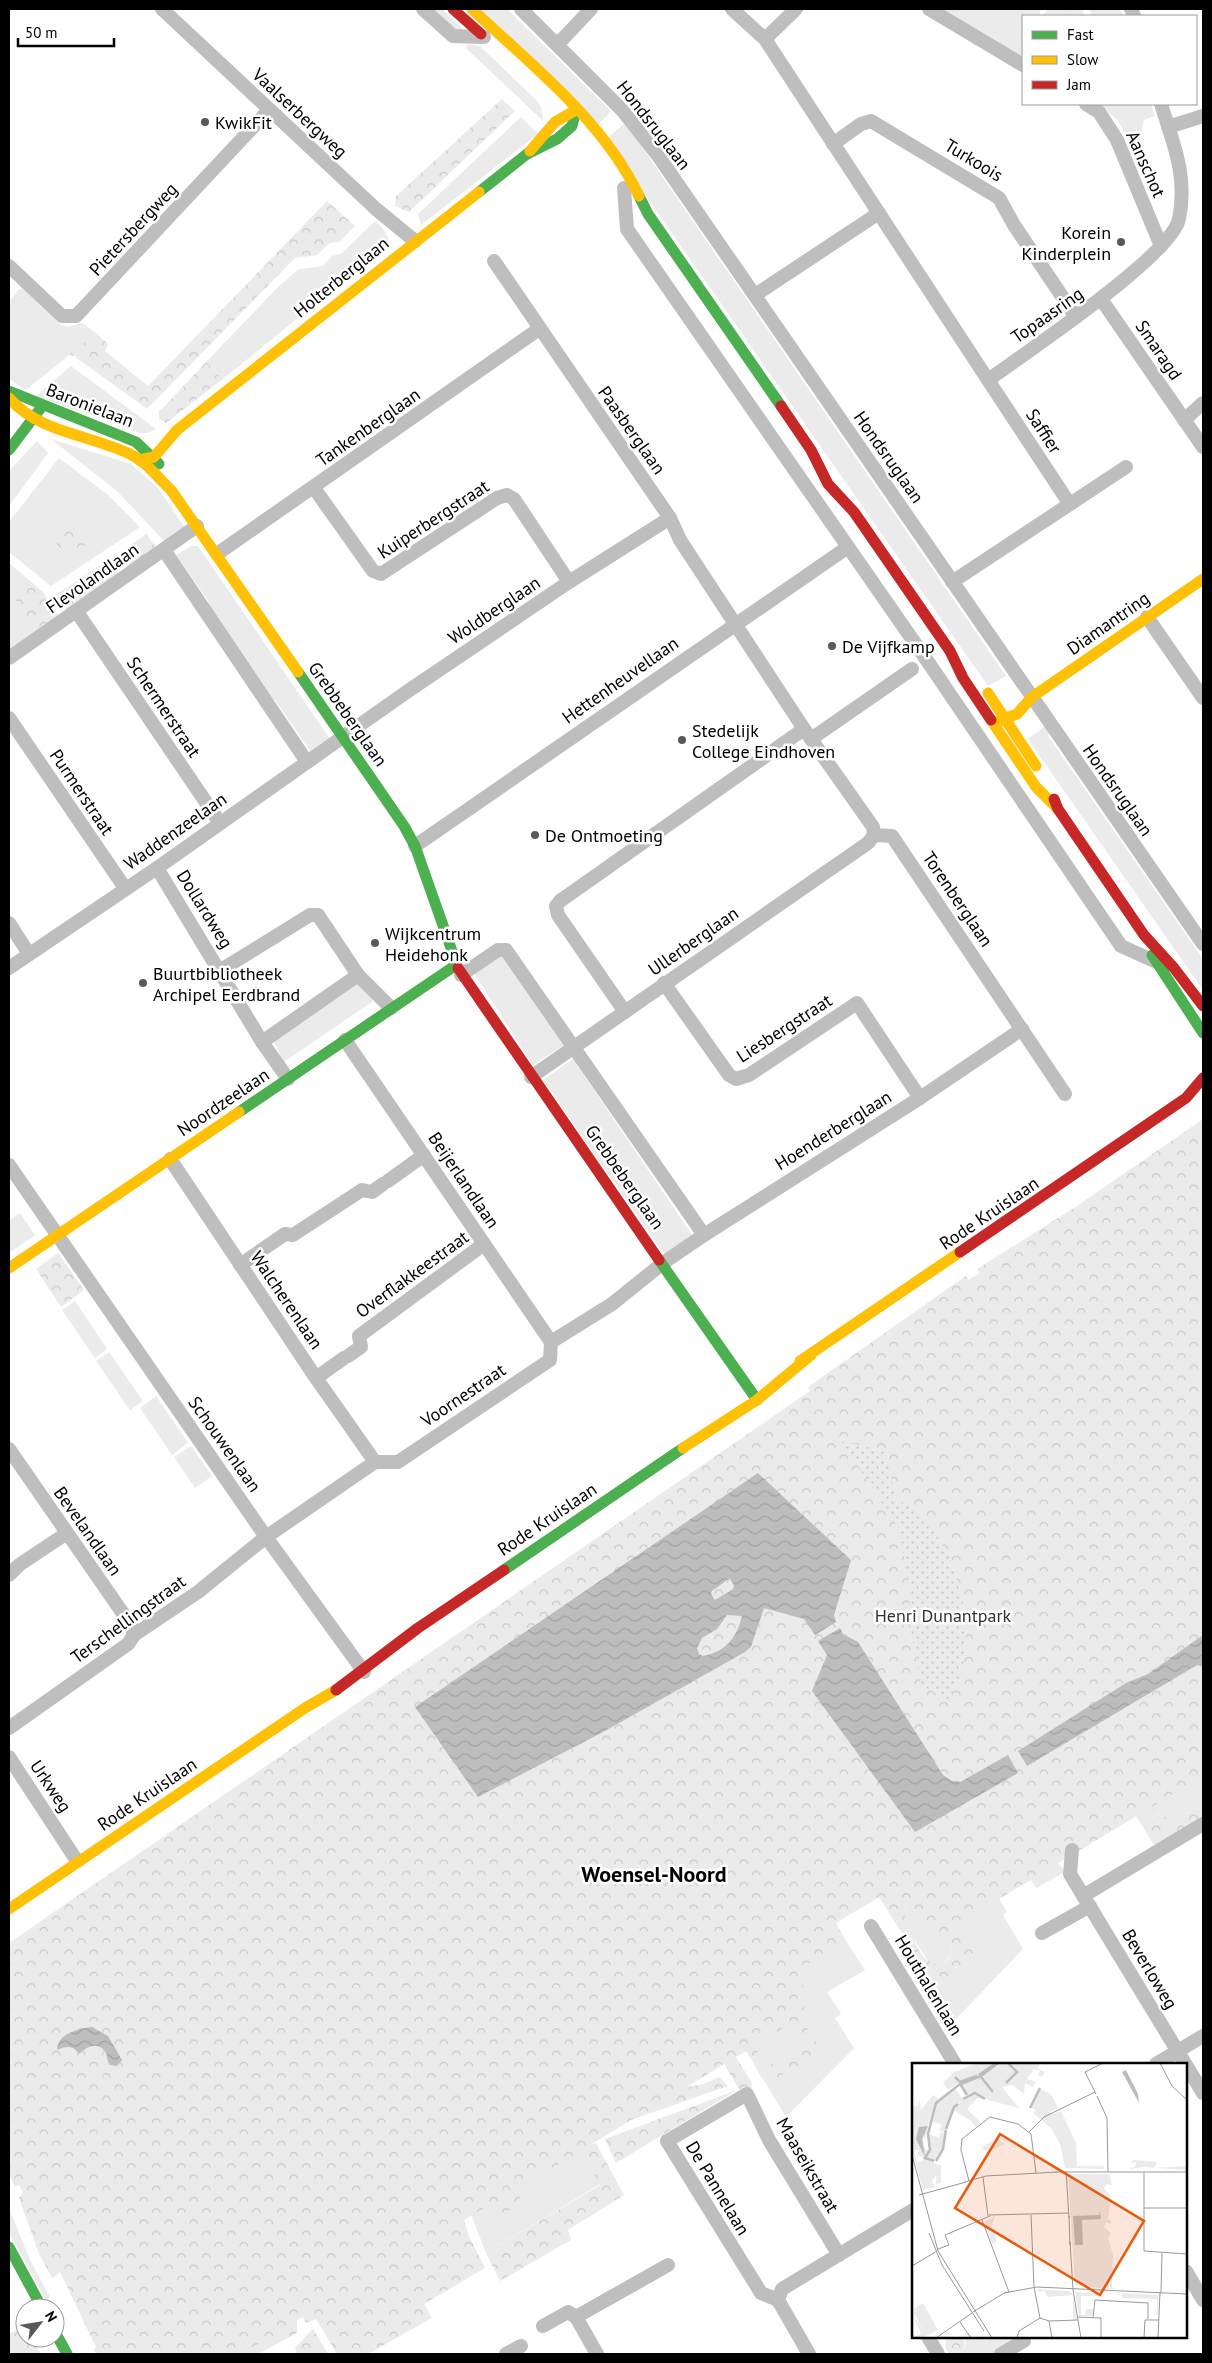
<svg xmlns="http://www.w3.org/2000/svg" width="1212" height="2363" viewBox="0 0 1212 2363" font-family="'PT Sans',sans-serif">
	<defs>
		<pattern id="forest-crowns" width="20" height="18" patternUnits="userSpaceOnUse" patternTransform="scale(1.25)"><rect width="20" height="18" fill="#ebebeb"/><path d="M2 6a3 3 0 1 1 6 0M12 15a3 3 0 1 1 6 0" fill="none" stroke="#c8c8c8"/></pattern>
		<pattern id="garden-dots" width="8" height="8" patternUnits="userSpaceOnUse" patternTransform="scale(1.25)"><rect width="8" height="8" fill="#ebebeb"/><path d="M2 2h.1M6 6h.1" fill="none" stroke="#c8c8c8" stroke-width="1.8" stroke-linecap="round"/></pattern>
		<pattern id="water-waves" width="16" height="10" patternUnits="userSpaceOnUse" patternTransform="scale(1.25)"><rect width="16" height="10" fill="#bdbdbd"/><path d="M0 5q4-4 8 0t8 0" fill="none" stroke="#a1a1a1"/></pattern>
	</defs>
	<rect width="100%" height="100%" fill="#fff"/>
	<g fill="#ebebeb">
		<path d="M427,9H442L467,33L449,29Z"/>
		<path d="M476,9H507L611,111L596,127Z"/>
		<path d="M941,9H1040V16H1023V57Z"/>
		<path d="M1090,9H1120L1123,16H1091Z"/>
		<path d="M468,44L480,46L536,100L541,107L543,121L467,49L466,45Z"/>
		<path d="M1100,104H1151L1155,116L1144,120L1141,133L1129,140L1118,121Z"/>
		<path d="M521,117L538,134L421,225L418,214Z"/>
		<path d="M624,124L633,134L1006,676L988,686L606,139Z"/>
		<path d="M375,221C382,227 389,235 389,244L223,379L206,362L277,288L299,269L323,266L332,256L341,254Z"/>
		<path d="M22,288L61,325L68,327L82,323L96,333L26,390L9,379V303L18,290Z"/>
		<path d="M71,366L156,429L148,433H140L36,396Z"/>
		<path d="M51,439L131,464L158,488L186,529L165,542L117,491Z"/>
		<path d="M37,441L48,453L9,506V471Z"/>
		<path d="M59,458L108,495L140,527L51,586L9,552V522Z"/>
		<path d="M192,546H198L330,739L311,752L275,700L269,702L204,606L209,602L176,555Z"/>
		<path d="M9,563L28,579L10,591L36,631L9,650Z"/>
		<path d="M1045,726L1049,732L1048,736L1203,959V990L1028,739Z"/>
		<path d="M501,954L564,1045L533,1065L475,975L476,971Z"/>
		<path d="M358,979L373,1001L284,1062L274,1042Z"/>
		<path d="M573,1059L692,1235L664,1254L543,1080Z"/>
		<path d="M20,1213L35,1235L9,1253V1221Z"/>
		<path d="M75,1301L107,1349L95,1358L62,1310Z"/>
		<path d="M109,1352L143,1401L130,1410L96,1361Z"/>
		<path d="M156,1396L188,1443L172,1455L140,1408Z"/>
		<path d="M191,1446L212,1476L195,1488L174,1457Z"/>
		<path d="M1203,1757V1804L1170,1823L1161,1812L1141,1824L1136,1816L1160,1802Z"/>
		<path d="M1051,1853L1065,1872L1036,1888L1025,1871L994,1890L1007,1912L1003,1915L1023,1949L956,2019L936,1988L974,1951L935,1883Z"/>
		<path d="M915,1900L932,1911L946,1933L952,1945L950,1957L941,1965L930,1964L913,1938L908,1942L902,1933L907,1925C904,1913 903,1907 915,1900Z"/>
		<path d="M846,1941L865,1970L827,1992L841,2014L835,2018L854,2048L786,2117L766,2084L822,2052L778,1980Z"/>
		<path d="M768,1988L801,2047L758,2072L751,2059L759,2055L730,2007Z"/>
		<path d="M580,2149L600,2184L486,2253L472,2217L468,2186L523,2173Z"/>
		<path d="M9,2209L32,2264L50,2297L46,2300L9,2232Z"/>
		<path d="M281,2331L288,2338L258,2354H237Z"/>
		<path d="M963,2337H1019L996,2354H960C966,2349 968,2344 963,2337Z"/>
	</g>
	<g fill="url(#forest-crowns)">
		<path d="M1047,9H1082L1085,16H1043Z"/>
		<path d="M502,99L515,111L409,212L395,206L396,196Z"/>
		<path d="M327,201L355,226L339,242L330,243L317,255L295,258L147,409L74,356L68,355L96,333L108,344L105,351L148,386Z"/>
		<path d="M206,362L223,379L166,423L159,419V412Z"/>
		<circle cx="71" cy="539" r="15"/>
		<path d="M146,534L157,548L128,568L119,553Z"/>
		<path d="M110,559L119,574L67,610L57,594Z"/>
		<path d="M28,579L43,592L58,615L36,631L10,591Z"/>
		<path d="M1203,1119V1776L959,1923L975,1951L936,1988L908,1942L913,1938C919,1951 925,1965 941,1965L950,1958L952,1945L945,1931L933,1939L911,1903C902,1909 905,1916 907,1925L902,1933L879,1897L836,1923L846,1941L802,1967L804,2016L801,2018L822,2052L766,2084L758,2072L801,2047L788,2025L755,2046L759,2055L751,2059L746,2051L736,2057L752,2083L750,2095L739,2089L724,2064L687,2087L704,2084L719,2077L728,2086L631,2120L590,2145L596,2143L624,2195L568,2230L571,2240L500,2281L486,2253L600,2185L581,2151L524,2184C521,2199 517,2208 503,2213L486,2207L464,2220L469,2236L485,2268L424,2304L432,2318L368,2354H337L316,2319L306,2323L303,2317L297,2320V2333L288,2338L281,2331L240,2354H96L94,2350L96,2347L60,2272L52,2278L39,2254L19,2198L23,2193L19,2185L15,2187L9,2173V1943L810,1391L808,1387L957,1282L966,1276L969,1280L980,1273L977,1269L1077,1206Z"/>
		<path d="M56,1254H59L84,1290L61,1307L36,1269Z"/>
		<path d="M1203,1804V1819L1155,1847L1141,1824L1162,1812L1170,1823Z"/>
		<path d="M737,2090L616,2163L605,2139Z"/>
		<path d="M25,2325V2338H32L41,2354H9V2334Z"/>
		<path d="M313,2329L328,2354H297L295,2348Z"/>
		<circle cx="955" cy="2345" r="10"/>
	</g>
	<path fill="url(#garden-dots)" d="M841,1440L885,1452L896,1498C903,1503 911,1508 918,1513C952,1544 970,1606 966,1651C964,1668 956,1688 949,1702L921,1684L910,1626L909,1585L899,1529Z"/>
	<g fill="url(#water-waves)" fill-rule="evenodd">
		<path d="M758,1473L851,1560L834,1615L836,1622L815,1635L804,1619L764,1608L751,1647L745,1652L603,1732L478,1797L415,1707ZM730,1578L734,1586L733,1589L715,1600L711,1594L712,1591ZM727,1615L742,1616C737,1637 726,1652 703,1656L699,1654L697,1648L702,1638L717,1629Z"/>
		<path d="M840,1628L843,1634L858,1642L943,1775L952,1781L960,1782L1008,1755L1018,1773L915,1832L812,1691L827,1655L818,1641Z"/>
		<path d="M1203,1635V1667L1198,1665L1192,1668L1027,1766L1018,1751L1126,1683L1148,1674Z"/>
		<path d="M92,2027L108,2036L122,2060L117,2066L110,2065C106,2060 108,2054 104,2050C96,2041 85,2048 79,2054C73,2045 66,2046 57,2050C57,2034 79,2028 92,2027Z"/>
	</g>
	<g fill="none" stroke-linecap="round" stroke-linejoin="round">
		<g stroke="#bebebe" stroke-width="14">
			<path d="M162,9L376,209L415,241"/>
			<path d="M423,9L453,36L484,37"/>
			<path d="M521,9L622,110L659,157L1203,944"/>
			<path d="M732,9L765,39L988,380C1024,354 1171,256 1179,219C1188,176 1173,143 1161,104"/>
			<path d="M929,9L1023,65"/>
			<path d="M1131,9L1134,16"/>
			<path d="M765,39L796,9"/>
			<path d="M558,44L591,9"/>
			<path d="M1086,104L1099,112L1117,140L1161,246"/>
			<path d="M1168,127L1203,116"/>
			<path d="M833,144L861,124L871,121L999,198L1014,225L1076,317"/>
			<path d="M624,188L627,229L926,659L1121,946L1154,961"/>
			<path d="M494,261L670,518L680,540L804,729L873,827L874,835L892,836L1065,1094"/>
			<path d="M9,266L62,316H76L269,110"/>
			<path d="M755,295L879,213"/>
			<path d="M1101,299L1203,447"/>
			<path d="M988,380L1069,503"/>
			<path d="M1184,420L1203,403"/>
			<path d="M314,488L373,571L381,574L497,498L507,495L514,499L569,582"/>
			<path d="M164,550L307,762"/>
			<path d="M217,554L539,329"/>
			<path d="M952,582L1126,467"/>
			<path d="M77,612L220,823"/>
			<path d="M1147,617L1203,698"/>
			<path d="M9,658L197,526"/>
			<path d="M9,718L125,888"/>
			<path d="M811,739L912,669"/>
			<path d="M415,846L848,547"/>
			<path d="M157,868L262,1042L288,1079"/>
			<path d="M9,923L29,954"/>
			<path d="M9,968L157,868L408,691L569,582L670,518"/>
			<path d="M221,970L310,915H318L358,975L391,1008"/>
			<path d="M461,975L498,950H506L704,1235"/>
			<path d="M664,983L729,1075L736,1079L749,1075L857,1003L920,1098"/>
			<path d="M625,1012L558,915L556,906L560,901L804,729"/>
			<path d="M345,1040L551,1342"/>
			<path d="M262,1042L358,975"/>
			<path d="M531,1077L868,843L874,835"/>
			<path d="M170,1159L316,1378L375,1462"/>
			<path d="M9,1165L266,1537L364,1672"/>
			<path d="M388,1181L424,1155"/>
			<path d="M240,1265L285,1234L293,1235L362,1190L372,1192L383,1184"/>
			<path d="M348,1356L361,1347L359,1336L484,1244"/>
			<path d="M316,1378L344,1358"/>
			<path d="M9,1449L131,1625L134,1635"/>
			<path d="M9,1575L19,1565L67,1533"/>
			<path d="M9,1728L128,1644L134,1635L198,1592L266,1537L375,1462H398L550,1360L551,1342L612,1304L663,1263L704,1235L920,1098L1022,1029"/>
			<path d="M9,1757L77,1861"/>
			<path d="M1072,1850L1070,1874L1203,2093"/>
			<path d="M1083,1896L1203,1824"/>
			<path d="M871,1926L955,2064"/>
			<path d="M1042,1933L1090,1906"/>
			<path d="M1156,2064L1203,2036"/>
			<path d="M1186,2271L1203,2300"/>
			<path d="M778,2300L761,2293L667,2141L747,2094L769,2140L839,2255"/>
			<path d="M778,2300L782,2289L913,2210"/>
			<path d="M778,2300L809,2354"/>
			<path d="M576,2317L597,2354"/>
			<path d="M543,2326L568,2312L576,2317L668,2265"/>
			<path d="M928,2337L938,2354"/>
			<path d="M506,2354L521,2346"/>
			<path d="M1001,2354L1024,2341L1022,2337"/>
		</g>
		<g stroke="#4caf50" stroke-width="11">
			<path d="M479,192L527,154L557,139L572,126L576,110"/>
			<path d="M639,196L648,214L781,406"/>
			<path d="M9,391L136,442L159,464"/>
			<path d="M9,450L40,409"/>
			<path d="M298,672L404,826L415,846L458,968"/>
			<path d="M1152,955L1203,1033"/>
			<path d="M239,1112L456,965"/>
			<path d="M659,1260L757,1400"/>
			<path d="M504,1570L683,1448"/>
			<path d="M9,2247L42,2308"/>
			<path d="M55,2332L67,2354"/>
		</g>
		<g stroke="#ffc107" stroke-width="11">
			<path d="M472,9C531,65 603,120 639,196"/>
			<path d="M530,151L555,122L576,110"/>
			<path d="M9,398C41,434 89,434 130,454C147,462 158,478 171,490L298,672"/>
			<path d="M139,460L154,457L177,430L479,192"/>
			<path d="M988,693L1036,766"/>
			<path d="M991,720L1036,787L1058,809"/>
			<path d="M996,722L1017,714L1032,697L1203,579"/>
			<path d="M9,1268L239,1112"/>
			<path d="M800,1361L960,1252"/>
			<path d="M683,1448L757,1400L811,1355"/>
			<path d="M9,1909L305,1708L336,1690"/>
		</g>
		<g stroke="#c62828" stroke-width="11">
			<path d="M453,9L481,34"/>
			<path d="M781,406L811,450L828,484L854,512L950,651L963,678L991,720"/>
			<path d="M1054,799L1058,809L1144,935L1174,968L1203,1006"/>
			<path d="M458,968L659,1260"/>
			<path d="M960,1252L1186,1098L1203,1078"/>
			<path d="M336,1690L418,1628L504,1570"/>
		</g>
	</g>
	<g fill="#595959" stroke="#fff" stroke-width="2">
		<circle cx="205" cy="122" r="5"/>
		<circle cx="1121" cy="242" r="5"/>
		<circle cx="832" cy="646" r="5"/>
		<circle cx="682" cy="740" r="5"/>
		<circle cx="535" cy="835" r="5"/>
		<circle cx="375" cy="943" r="5"/>
		<circle cx="143" cy="983" r="5"/>
	</g>
	<g text-anchor="middle" dominant-baseline="central" stroke-width="5" stroke-linejoin="round" paint-order="stroke">
		<g font-size="18" fill="#000" stroke="#fff">
			<text transform="translate(300 113) rotate(43)">Vaalserbergweg</text>
			<text transform="translate(654 125) rotate(52)">Hondsruglaan</text>
			<text transform="translate(974 160) rotate(31)">Turkoois</text>
			<text transform="translate(1146 164) rotate(66)">Aanschot</text>
			<text transform="translate(133 229) rotate(-47)">Pietersbergweg</text>
			<text transform="translate(341 277) rotate(-39)">Holterberglaan</text>
			<text transform="translate(1047 315) rotate(-35)">Topaasring</text>
			<text transform="translate(1159 350) rotate(56)">Smaragd</text>
			<text transform="translate(90 405) rotate(21)">Baronielaan</text>
			<text transform="translate(368 427) rotate(-35)">Tankenberglaan</text>
			<text transform="translate(632 430) rotate(55)">Paasberglaan</text>
			<text transform="translate(1044 431) rotate(57)">Saffier</text>
			<text transform="translate(889 457) rotate(55)">Hondsruglaan</text>
			<text transform="translate(433 519) rotate(-33)">Kuiperbergstraat</text>
			<text transform="translate(92 578) rotate(-35)">Flevolandlaan</text>
			<text transform="translate(494 610) rotate(-34)">Woldberglaan</text>
			<text transform="translate(1108 623) rotate(-35)">Diamantring</text>
			<text transform="translate(620 680) rotate(-35)">Hettenheuvellaan</text>
			<text transform="translate(164 707) rotate(56)">Schermerstraat</text>
			<text transform="translate(348 714) rotate(55)">Grebbeberglaan</text>
			<text transform="translate(1118 790) rotate(55)">Hondsruglaan</text>
			<text transform="translate(82 792) rotate(56)">Purmerstraat</text>
			<text transform="translate(175 831) rotate(-35)">Waddenzeelaan</text>
			<text transform="translate(958 899) rotate(56)">Torenberglaan</text>
			<text transform="translate(205 909) rotate(58)">Dollardweg</text>
			<text transform="translate(693 941) rotate(-35)">Ullerberglaan</text>
			<text transform="translate(784 1028) rotate(-33)">Liesbergstraat</text>
			<text transform="translate(223 1102) rotate(-34)">Noordzeelaan</text>
			<text transform="translate(833 1130) rotate(-32)">Hoenderberglaan</text>
			<text transform="translate(625 1177) rotate(55)">Grebbeberglaan</text>
			<text transform="translate(464 1180) rotate(56)">Beijerlandlaan</text>
			<text transform="translate(989 1213) rotate(-34)">Rode Kruislaan</text>
			<text transform="translate(412 1274) rotate(-36)">Overflakkeestraat</text>
			<text transform="translate(287 1300) rotate(56)">Walcherenlaan</text>
			<text transform="translate(463 1395) rotate(-34)">Voornestraat</text>
			<text transform="translate(225 1444) rotate(55)">Schouwenlaan</text>
			<text transform="translate(547 1519) rotate(-34)">Rode Kruislaan</text>
			<text transform="translate(88 1531) rotate(55)">Bevelandlaan</text>
			<text transform="translate(128 1619) rotate(-36)">Terschellingstraat</text>
			<text transform="translate(51 1786) rotate(56)">Urkweg</text>
			<text transform="translate(147 1794) rotate(-34)">Rode Kruislaan</text>
			<text transform="translate(1150 1969) rotate(59)">Beverloweg</text>
			<text transform="translate(929 1985) rotate(59)">Houthalenlaan</text>
			<text transform="translate(808 2165) rotate(60)">Maaseikstraat</text>
			<text transform="translate(718 2188) rotate(59)">De Pannelaan</text>
		</g>
		<g font-size="18" fill="#000" stroke="#fff" text-anchor="start">
			<text x="215" y="122">KwikFit</text>
			<text x="1111" y="232" text-anchor="end">Korein<tspan x="1111" dy="21">Kinderplein</tspan></text>
			<text x="842" y="646">De Vijfkamp</text>
			<text x="692" y="730">Stedelijk<tspan x="692" dy="21">College Eindhoven</tspan></text>
			<text x="545" y="835">De Ontmoeting</text>
			<text x="385" y="933">Wijkcentrum<tspan x="385" dy="21">Heidehonk</tspan></text>
			<text x="153" y="973">Buurtbibliotheek<tspan x="153" dy="21">Archipel Eerdbrand</tspan></text>
		</g>
		<g font-size="18" fill="#313131" stroke="#fff">
			<text x="943" y="1615">Henri Dunantpark</text>
		</g>
		<g font-size="22" font-weight="bold" fill="#000" stroke="#fff">
			<text x="654" y="1874">Woensel-Noord</text>
		</g>
	</g>
	<g transform="translate(912 2063)">
		<rect width="275" height="275" fill="#fff"/>
		<path d="M106,0H128L125,5L133,9L130,14L126,12L128,8L122,6L115,16L124,19L121,24L113,20L112,31L100,22L108,20L109,16L99,15L81,32L78,38L64,29L56,32L49,20L104,7ZM21,32L26,35L20,51L9,47ZM25,41L33,44L30,61L19,58ZM5,57L6,62L16,63L14,74L11,76L13,86L17,87L13,95L5,92L7,87H2L5,100L13,96L29,103V120L24,121V112L20,118L23,124L11,127L0,87V58ZM82,76L93,81L76,89L72,87L70,85ZM222,97L234,98L232,102L235,98L245,99L242,105L275,103V107L231,104L215,107L223,104L224,99L218,100ZM83,153L79,164L83,166L84,179L80,181L72,159ZM126,226L156,228L160,230L161,232L165,257H161V232L136,234L132,227L125,230ZM163,229L186,230L185,233H169V252H173L174,246H181L180,253H167ZM210,230L247,232L245,256V236L210,235ZM11,240L26,267L10,275H0V270L4,274L9,270L0,250L11,268L2,250L3,246L0,247Z" fill="#ebebeb"/>
		<path d="M30,0L40,10L65,0H109L100,15L109,16V20L90,24L107,45L79,38L64,30L72,35H66L55,46L69,60L64,64L58,57L41,47L48,39L41,43L33,70L27,67L30,62L19,59L30,61L32,44L25,41L28,36L43,25L51,37L64,30L56,32L41,10L47,20L36,27L31,20L40,11ZM7,36L9,47L20,51L16,62L7,70L1,66L5,57L0,58V44L6,43ZM122,39L141,51L149,48L164,80L165,103H192V106L153,105L148,81L138,64L121,50L123,47L118,44ZM28,69L33,71L30,85L22,98L14,95L18,88L16,71L27,75ZM156,111H197L200,122L195,121L192,125L199,133L196,157H199V161L194,159L192,164L199,170L196,175L201,192L200,224L204,226H198L197,212V226L163,222Z" fill="#ebebeb"/>
		<path d="M128,26L139,31L146,45L138,49L122,39Z" fill="#ebebeb"/>
		<path d="M214,7L226,31L227,40L210,9ZM16,63L10,76L13,94L4,76L7,64ZM188,148L189,156L170,157L171,182H163L161,153L187,152Z" fill="#bdbdbd"/>
		<path fill="none" stroke="#bdbdbd" stroke-width="2.5" d="M67,12L84,0M43,14L48,19L65,13M69,14L81,29M94,20L105,9L96,0M49,21L69,13L86,0M51,36L63,30L73,36M118,45L128,25M34,66L42,44L46,41M22,98L13,95L18,87L16,71L24,40L48,21L55,32M24,98L31,86L34,67"/>
		<path fill="none" stroke="#999" stroke-width="1" d="M248,0L260,23L275,37M184,31L173,9L191,0M185,33L195,55L196,109M117,69L132,54L183,29M0,92L26,188L80,275M154,108L157,155M143,109H275M232,109V188L275,191M71,114L76,153M57,118L49,87L50,76L78,54L106,61L119,71L124,110M53,119L74,113L145,109M7,132L54,119M232,145H275M77,152L157,150M119,152L122,224L128,255M157,153L158,182M70,157L97,229M17,170L30,202L72,268M158,179L161,227L169,275M26,186L37,182L33,172L78,153M0,203L25,188M249,229L250,190M92,230L125,224L275,231M61,249L94,229M165,254L189,255V275M181,254L183,237L236,240V256M137,258L166,257M137,258L140,275M48,259L59,275M24,275L60,250M105,275L107,268L128,255L137,258M232,275L233,257H247M246,275L248,229"/>
		<path fill="#e8590c" fill-opacity="0.15" stroke="#e8590c" stroke-width="2.5" d="M88,71L232,158L188,232L43,145Z"/>
		<rect width="275" height="275" fill="none" stroke="#000" stroke-width="2.5"/>
	</g>
	<rect width="1212" height="2363" fill="none" stroke="#000000" stroke-width="20"/>
	<rect x="1022" y="15" width="175" height="90" fill="#ffffff" stroke="#999999"/>
	<rect x="1032" y="31" width="25" height="8" fill="#4caf50" stroke="#999999"/>
	<text x="1067" y="40" font-size="15" fill="#000000">Fast</text>
	<rect x="1032" y="56" width="25" height="8" fill="#ffc107" stroke="#999999"/>
	<text x="1067" y="65" font-size="15" fill="#000000">Slow</text>
	<rect x="1032" y="81" width="25" height="8" fill="#c62828" stroke="#999999"/>
	<text x="1067" y="90" font-size="15" fill="#000000">Jam</text>
	<g transform="translate(40 2323) rotate(59)"><circle r="24" fill="#ffffff" stroke="#999999"/>
	<path d="M0-4L9 19L0 12L-9 19Z" fill="#595959"/>
	<text y="-8" font-size="14" font-weight="bold" text-anchor="middle" fill="#000000">N</text>
	</g>
	<path d="M18 38v8h96v-8" fill="none" stroke="#000000" stroke-width="2.5"/>
	<text x="25" y="38" font-size="15" fill="#000000" stroke="#ffffff" stroke-width="4" paint-order="stroke">50 m</text>
</svg>
